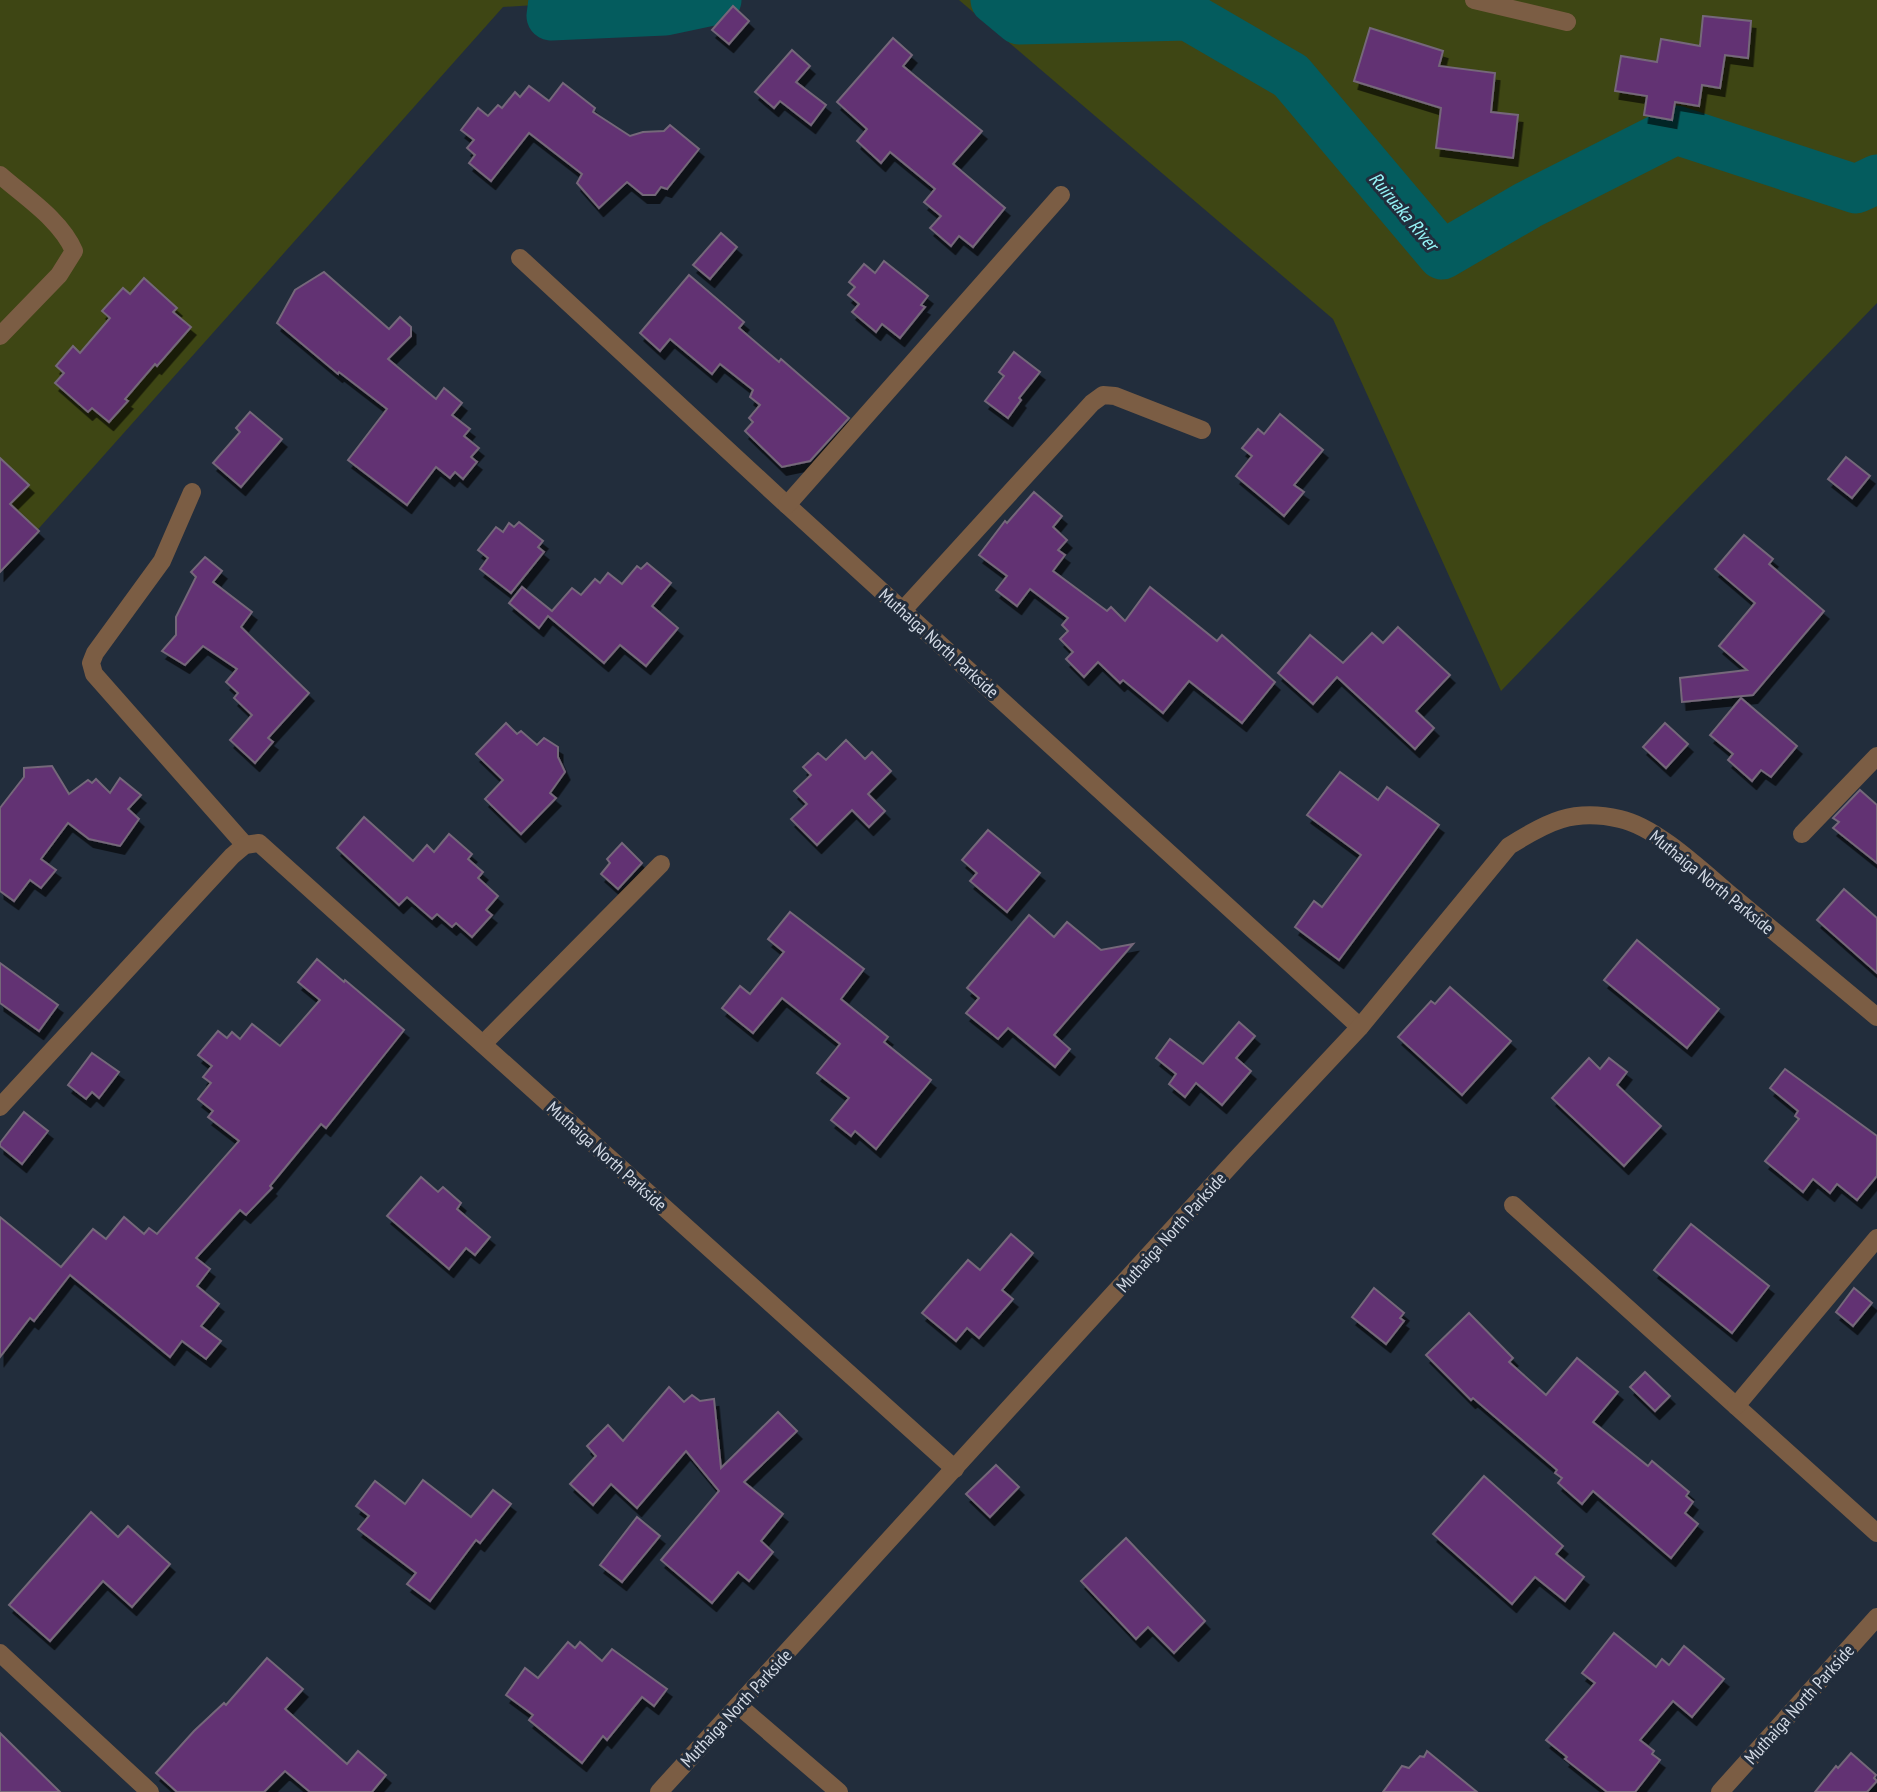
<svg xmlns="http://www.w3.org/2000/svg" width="1877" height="1792" viewBox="0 0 1877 1792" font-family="'PT Sans Narrow',sans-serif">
	<defs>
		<filter id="shadow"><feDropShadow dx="4.5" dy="8" stdDeviation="0" flood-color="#0009"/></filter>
	</defs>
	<rect width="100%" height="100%" fill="#222d3c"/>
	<g fill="#3e4614">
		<path d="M0,0H614L503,7L0,572Z"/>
		<path d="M959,0H1877V303L1501,691L1333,319Z"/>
	</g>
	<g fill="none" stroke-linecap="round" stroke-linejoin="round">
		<g stroke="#045c5e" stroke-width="49">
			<path d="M553,0L551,16L665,11L717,0"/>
			<path d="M995,0L1019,20L1188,16L1291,76L1442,255L1528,205L1676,130L1856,189L1877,179"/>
		</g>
	</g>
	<g fill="#623073" stroke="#75677a" stroke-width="2" filter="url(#shadow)">
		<path d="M733,6L749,21L729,44L712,30Z"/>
		<path d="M1703,16L1751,21L1748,58L1725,55L1720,88L1702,85L1699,106L1675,102L1672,120L1644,115L1647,96L1615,91L1621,56L1657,62L1661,39L1700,46Z"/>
		<path d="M1370,28L1443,51L1439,66L1495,73L1491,112L1518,115L1513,158L1436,148L1441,108L1354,81Z"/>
		<path d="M893,38L912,55L903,66L982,131L953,164L1005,208L973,247L959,236L951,246L930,228L941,216L924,202L935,189L890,152L881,163L857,141L867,129L837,102Z"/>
		<path d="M792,50L810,66L796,82L826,105L811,125L780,101L774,108L755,92Z"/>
		<path d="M563,83L595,108L593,112L630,136L643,132L664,131L670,125L699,149L667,189L661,187L655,195H643L627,182L599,208L577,183L582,174L529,133L491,181L469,163L475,155L467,148L474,140L461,130L478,108L488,116L498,105L502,108L515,92L520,97L529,86L549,101Z"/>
		<path d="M721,233L737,247L710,279L693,265Z"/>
		<path d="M884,261L928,296L921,305L925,307L900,338L882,324L876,332L852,312L859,304L848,295L855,287L849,282L864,264L875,273Z"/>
		<path d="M324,272L389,329L400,317L411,327V336L388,359L436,399L444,388L462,403L452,415L470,429L464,436L479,448L471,457L477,462L463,479L455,472L450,478L436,467L407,505L348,460L387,409L339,372L338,374L277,323L295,290Z"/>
		<path d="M689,275L744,322L739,328L779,362L781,359L849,418L810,461L782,467L745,431L753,422L749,418L760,405L750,397L753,390L720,364L712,374L670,339L660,351L640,333Z"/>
		<path d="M144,278L177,308L173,312L191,327L157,366L155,364L125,399L128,401L109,422L92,408L88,412L55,383L64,373L56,366L73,346L80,353L110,318L102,311L123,288L130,294Z"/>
		<path d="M1014,352L1040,372L1019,398L1021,400L1008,418L985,401L1004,376L999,372Z"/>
		<path d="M250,412L282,439L241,487L213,463L240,432L236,428Z"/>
		<path d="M1280,414L1323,450L1294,485L1304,492L1284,516L1236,476L1252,456L1242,448L1258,429L1264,434Z"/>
		<path d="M1846,457L1870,476L1852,498L1828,479Z"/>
		<path d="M0,458L29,485L10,504L39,531L0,572Z"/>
		<path d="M1034,492L1062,516L1053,527L1067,540L1058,550L1065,555L1053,571L1107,611L1111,607L1125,621L1150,587L1217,641L1222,635L1275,682L1242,723L1189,681L1163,713L1123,680L1120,683L1098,662L1084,677L1066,659L1073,652L1060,639L1068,631L1062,625L1068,618L1030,589L1017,606L996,590L1007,576L979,555L1005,521L1007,523Z"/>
		<path d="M519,522L543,541L538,547L544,552L511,593L480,569L488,558L478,550L496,527L503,532L509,523L514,527Z"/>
		<path d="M1744,535L1773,559L1769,564L1824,611L1753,695L1682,702L1680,678L1747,670L1719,646L1755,603L1715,569Z"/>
		<path d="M205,557L222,571L213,582L252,612L241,627L309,693L268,738L273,742L255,763L230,740L252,715L234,698L238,693L226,682L237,669L203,646L185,665L162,651L176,635V617L196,577L191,572Z"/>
		<path d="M647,563L671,583L652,606L678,628L646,666L620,645L604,663L548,616L539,628L509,603L522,587L552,611L572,588L581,595L595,579L600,583L608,573L622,584L637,566L641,569Z"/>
		<path d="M1398,627L1450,675L1416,711L1434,728L1415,749L1337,677L1313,704L1278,673L1310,635L1343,663L1372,633L1383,643Z"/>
		<path d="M1741,698L1797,746L1771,777L1761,770L1752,781L1728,760L1733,754L1710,735Z"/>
		<path d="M506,723L517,734L521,731L537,745L544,738L558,747V757L565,772L550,793L556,798L521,834L485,799L503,780L476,754Z"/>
		<path d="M1665,723L1688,744L1666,768L1643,747Z"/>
		<path d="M846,740L865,759L872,752L891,771L868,794L885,811L869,827L852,810L817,845L791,819L807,804L794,791L811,775L803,767L818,753L826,760Z"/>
		<path d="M52,766L69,794L88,780L92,783L96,779L110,793L120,778L141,795L128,809L139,819L120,846L89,839L68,823L41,859L56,870L41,888L30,880L14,901L0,891V808L24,777V768Z"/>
		<path d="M1340,772L1378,800L1387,787L1439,825L1339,960L1295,927L1314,901L1322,907L1361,855L1307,815Z"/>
		<path d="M1860,790L1877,805V863L1833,828L1839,822L1833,818Z"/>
		<path d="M364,817L413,861L427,845L434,852L449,834L472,854L468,859L483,872L478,878L498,896L486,910L492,915L472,937L456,923L452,927L437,914L432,919L407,897L399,905L337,848Z"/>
		<path d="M988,830L1040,873L1007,912L970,881L977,873L962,860Z"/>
		<path d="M622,843L642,863L618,889L601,874L610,863L607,859Z"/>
		<path d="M1844,889L1877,918V973L1817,920Z"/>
		<path d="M790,912L864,969L841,999L888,1037L884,1042L931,1080L876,1149L855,1131L851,1136L831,1120L849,1098L817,1073L840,1044L782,998L753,1033L722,1008L740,986L750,994L784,952L768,939Z"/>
		<path d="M1029,915L1054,937L1067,922L1101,950L1133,944L1054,1035L1070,1049L1055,1067L1008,1028L998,1039L966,1013L979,998L967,988Z"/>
		<path d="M1637,940L1719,1009L1687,1048L1604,980Z"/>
		<path d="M317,959L344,982L345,980L404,1030L326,1128L321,1124L270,1186L272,1188L246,1215L240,1210L196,1258L210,1269L197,1286L219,1304L201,1326L221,1341L206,1359L182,1341L170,1357L70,1275L34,1321L30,1318L0,1357V1217L61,1267L93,1229L106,1239L124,1217L144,1234L149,1228L157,1234L239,1141L208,1117L213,1111L198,1099L211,1083L203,1077L212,1066L198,1055L218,1031L227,1038L232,1032L240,1039L252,1024L280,1046L320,1000L298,982Z"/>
		<path d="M0,963L58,1005L39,1031L0,1003Z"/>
		<path d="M1450,987L1511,1041L1462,1095L1398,1037L1431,1001L1435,1004Z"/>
		<path d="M1239,1022L1255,1036L1236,1058L1251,1071L1222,1105L1196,1083L1185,1097L1169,1084L1176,1074L1156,1058L1170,1039L1203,1064Z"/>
		<path d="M92,1053L119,1072L99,1098L92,1092L86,1099L68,1085Z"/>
		<path d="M1589,1058L1600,1069L1609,1058L1627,1072L1617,1085L1661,1126L1624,1166L1552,1098Z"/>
		<path d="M1785,1069L1877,1136V1176L1857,1200L1837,1184L1830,1193L1813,1179L1803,1192L1765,1161L1799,1119L1795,1116L1798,1111L1770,1088Z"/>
		<path d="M24,1112L48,1131L22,1164L0,1146V1143Z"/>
		<path d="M421,1177L438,1192L443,1187L461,1203L457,1209L490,1237L475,1255L466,1248L449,1269L387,1216Z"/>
		<path d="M1691,1224L1769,1286L1732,1333L1654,1270Z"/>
		<path d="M1011,1234L1033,1253L1002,1290L1013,1299L979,1338L967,1328L956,1341L922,1313L968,1260L980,1270Z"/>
		<path d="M1374,1288L1404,1313L1400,1318L1404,1321L1386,1344L1352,1317Z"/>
		<path d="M1854,1288L1872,1303L1853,1326L1836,1312Z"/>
		<path d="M1469,1313L1513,1358L1509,1362L1546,1395L1577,1358L1618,1392L1593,1422L1648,1466L1652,1461L1689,1492L1686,1496L1693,1502L1685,1513L1698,1524L1671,1558L1593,1491L1582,1504L1558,1483L1562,1478L1555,1473L1557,1470L1473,1398L1471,1400L1426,1355Z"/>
		<path d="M1645,1372L1670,1396L1655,1411L1630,1387Z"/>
		<path d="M669,1387L684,1402L692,1395L700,1401L714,1399L721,1468L778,1412L797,1431L744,1482L783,1514L761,1541L773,1552L749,1581L738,1572L712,1603L661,1560L719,1491L686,1451L637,1508L611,1484L593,1505L570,1484L596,1456L587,1446L608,1425L623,1441Z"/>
		<path d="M996,1465L1019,1487L990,1517L966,1494Z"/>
		<path d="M1484,1476L1563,1546L1556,1554L1584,1577L1565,1601L1535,1577L1512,1604L1433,1534Z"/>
		<path d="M423,1480L471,1517L493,1490L511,1504L480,1543L476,1540L430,1601L407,1584L416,1573L358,1529L369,1516L356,1506L375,1481L405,1504Z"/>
		<path d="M91,1512L118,1537L128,1526L170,1564L132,1607L103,1581L50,1641L9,1605Z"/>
		<path d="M637,1517L660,1536L622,1582L600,1565Z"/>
		<path d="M1126,1538L1205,1621L1174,1653L1148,1627L1136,1639L1081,1581Z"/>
		<path d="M1614,1633L1656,1667L1662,1659L1669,1665L1684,1646L1724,1679L1692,1717L1673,1701L1640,1740L1654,1751L1652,1754L1660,1760L1635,1792H1607L1565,1759L1567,1757L1546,1740L1595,1683L1582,1673Z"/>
		<path d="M568,1642L575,1648L580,1642L602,1661L612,1649L667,1689L654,1706L642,1697L607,1740L603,1736L582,1763L529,1720L533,1715L506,1695L525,1668L538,1678Z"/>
		<path d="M267,1658L303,1689L285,1709L347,1764L358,1751L386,1775L372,1792H310L285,1771L264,1792H177L156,1773L194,1731L224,1703L226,1705Z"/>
		<path d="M0,1733L60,1792H0Z"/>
		<path d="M1427,1751L1477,1792H1383L1402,1766L1409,1768L1420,1756L1424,1757Z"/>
		<path d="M1851,1753L1876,1775L1874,1778L1877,1781L1867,1792H1815L1836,1766L1838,1768Z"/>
	</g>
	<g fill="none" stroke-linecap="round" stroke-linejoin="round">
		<g stroke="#7b5d44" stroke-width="18">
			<path d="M1474,0L1567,22"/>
			<path d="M0,175C25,197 61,220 74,251L59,275L0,336"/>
			<path d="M520,258L787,505L1360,1027"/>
			<path d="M192,492L162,561L95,653L91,663L94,674L245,845"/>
			<path d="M787,505L1061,195"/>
			<path d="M903,610L1092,403L1103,395L1115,396L1202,430"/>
			<path d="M1802,834L1877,756"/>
			<path d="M483,1044L661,864"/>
			<path d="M0,1107L232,856L245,845L259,843L955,1469"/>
			<path d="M1513,1205L1877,1533"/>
			<path d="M1736,1406L1877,1238"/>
			<path d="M0,1653L150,1792"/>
			<path d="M739,1706L839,1792"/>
			<path d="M659,1792L1240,1155L1360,1027L1509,846C1547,822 1573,808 1620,819C1657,827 1703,872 1733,897C1781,937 1829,977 1877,1017"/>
			<path d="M1720,1792L1877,1617"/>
		</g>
	</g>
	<g text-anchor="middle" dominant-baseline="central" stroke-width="6" stroke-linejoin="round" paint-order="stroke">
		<g font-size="18" fill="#d3dae5" stroke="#222d3c">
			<text transform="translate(939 643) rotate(42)">Muthaiga North Parkside</text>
			<text transform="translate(1712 882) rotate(39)">Muthaiga North Parkside</text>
			<text transform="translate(607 1156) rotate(42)">Muthaiga North Parkside</text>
			<text transform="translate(1171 1232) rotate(-48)">Muthaiga North Parkside</text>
			<text transform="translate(1799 1704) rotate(-48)">Muthaiga North Parkside</text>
			<text transform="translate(736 1708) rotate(-47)">Muthaiga North Parkside</text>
		</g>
		<g font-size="19" font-style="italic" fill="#97f6f9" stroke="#222d3c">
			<text transform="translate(1404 211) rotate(50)">Ruiruaka River</text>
		</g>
	</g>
</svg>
